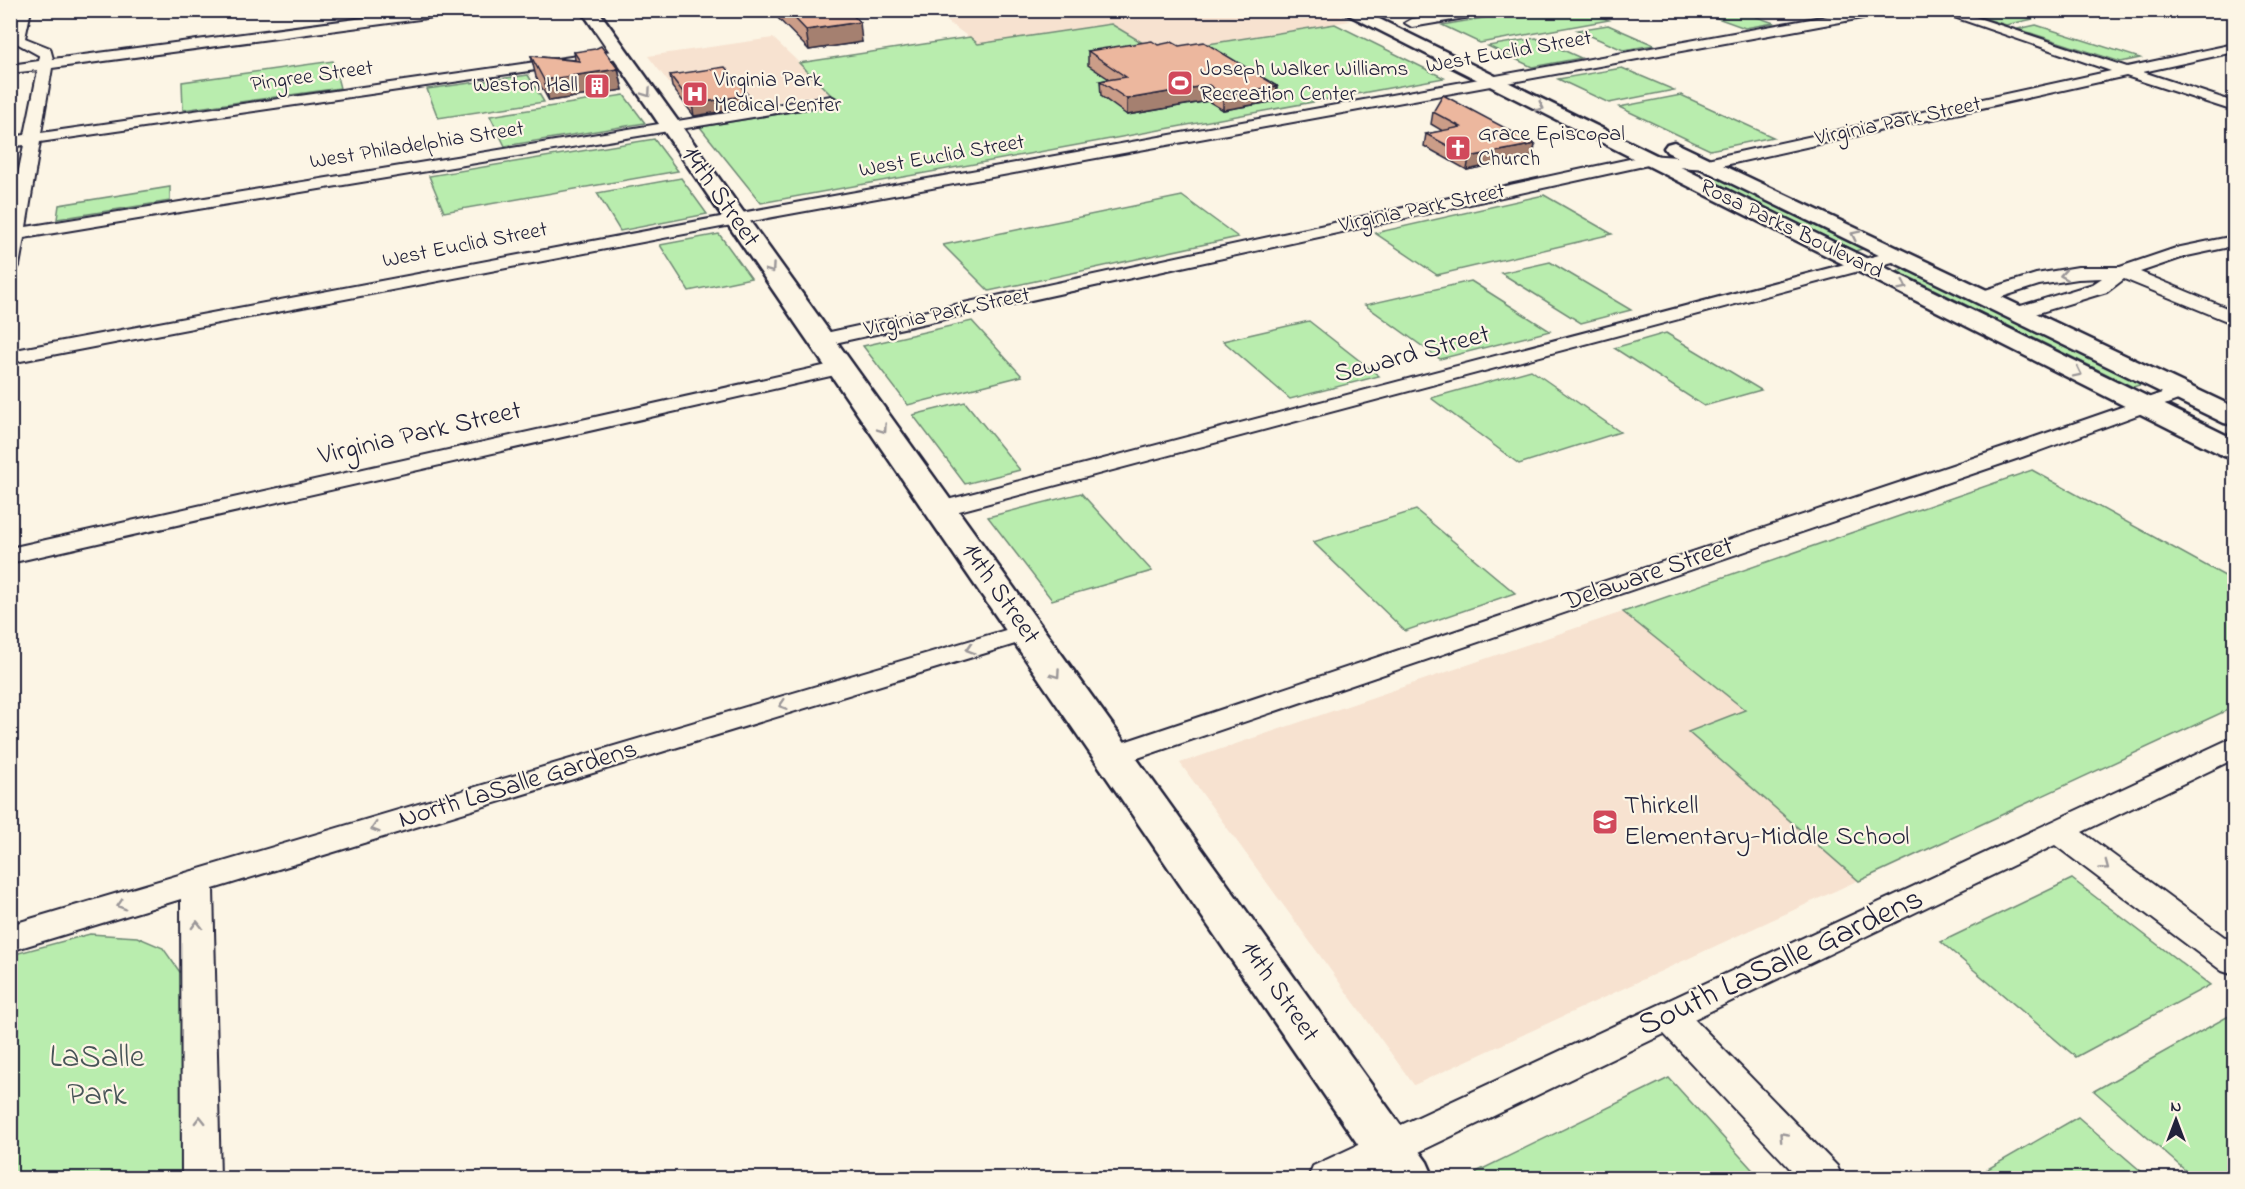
<svg xmlns="http://www.w3.org/2000/svg" width="2245" height="1189" viewBox="0 0 2245 1189" font-family="'Indie Flower',sans-serif">
	<rect width="100%" height="100%" fill="#fcf5e5"/>
	<filter id="ink" filterUnits="userSpaceOnUse"><feTurbulence type="fractalNoise" baseFrequency=".0167" numOctaves="2"/><feDisplacementMap in="SourceGraphic" scale="12" xChannelSelector="R" yChannelSelector="G"/><feConvolveMatrix kernelMatrix="1 2 1 2 8 2 1 2 1" color-interpolation-filters="sRGB"/></filter>
	<g filter="url(#ink)">
		<g fill="#f7e2d0">
			<path d="M1329,10L1350,21L1158,52L1111,24L978,44L933,11Z"/>
			<path d="M773,38L831,93L694,115L648,56Z"/>
			<path d="M2234,581V707L1414,1085L1180,763L1696,587Z"/>
		</g>
		<g fill="#b9edae" stroke="#6e8874" stroke-width="1.5">
			<path d="M1530,10L1586,11L1609,20L1480,43L1442,25Z"/>
			<path d="M1698,11H1740L1774,23L1745,28Z"/>
			<path d="M1962,11H2005L2033,19L2006,25Z"/>
			<path d="M1111,24L1158,52L1335,24L1444,78L761,203L700,127L840,104L799,63L970,37L978,44Z"/>
			<path d="M1608,25L1654,45L1623,50L1577,30Z"/>
			<path d="M2036,25L2140,58L2121,62L2018,29Z"/>
			<path d="M1536,38L1581,58L1532,67L1488,46Z"/>
			<path d="M333,61L340,88L183,110L182,82Z"/>
			<path d="M1622,68L1674,90L1609,103L1558,79Z"/>
			<path d="M528,75L544,102L438,118L427,89Z"/>
			<path d="M624,95L645,123L505,146L490,116Z"/>
			<path d="M1681,95L1773,137L1710,150L1619,107Z"/>
			<path d="M654,139L678,171L444,212L429,176Z"/>
			<path d="M1716,175L1866,248L1855,251L1705,178Z"/>
			<path d="M681,178L707,214L620,231L597,193Z"/>
			<path d="M170,187V201L57,219L59,205Z"/>
			<path d="M1544,195L1612,234L1437,275L1375,233Z"/>
			<path d="M1182,196L1238,237L989,291L943,245Z"/>
			<path d="M719,234L751,278L689,291L660,245Z"/>
			<path d="M1550,262L1631,310L1581,323L1501,273Z"/>
			<path d="M1909,268L2146,383L2133,387L1897,271Z"/>
			<path d="M1471,281L1550,331L1440,359L1365,305Z"/>
			<path d="M972,321L1022,376L908,405L863,346Z"/>
			<path d="M1309,321L1379,376L1290,399L1223,341Z"/>
			<path d="M1666,333L1761,390L1704,406L1614,348Z"/>
			<path d="M1531,370L1620,432L1519,464L1431,398Z"/>
			<path d="M965,402L1020,470L965,484L913,415Z"/>
			<path d="M2032,470L2234,581V707L1859,881L1688,732L1745,710L1623,612Z"/>
			<path d="M1081,493L1152,571L1052,600L988,517Z"/>
			<path d="M1416,510L1515,593L1405,631L1313,542Z"/>
			<path d="M2072,879L2210,985L2076,1057L1941,942Z"/>
			<path d="M90,934L137,937L163,948L182,975L183,1178H11V955Z"/>
			<path d="M2234,1013V1178H2194L2094,1091Z"/>
			<path d="M1669,1078L1760,1178H1480L1476,1172Z"/>
			<path d="M2078,1117L2149,1178H1972Z"/>
		</g>
		<g fill="none" stroke-linecap="round" stroke-linejoin="round">
			<g stroke="#22223b" stroke-width="4">
				<g id="street">
					<path d="M19,10H31L25,38L50,48L53,59L424,10H463L457,14L52,68L41,133L619,50L626,54L619,58L40,142L26,227L831,96L838,100L831,104L24,238L19,266L16,270L10,271V214L24,145L10,147V137L25,135L38,70L10,73V65L39,61L40,56L11,40Z"/>
					<path d="M1463,10H1494L1488,14L1412,27L1405,23L1412,19Z"/>
					<path d="M1860,10H1890L1884,14L773,217L10,363V351L773,207Z"/>
					<path d="M1934,10H1954L2127,67L2234,44V52L2143,72L2234,102V111L2126,76L1707,169L1648,165L821,346L814,344L811,340L814,336L821,334L1648,155L1707,159L2111,71Z"/>
					<path d="M2234,236V246L2187,256L2140,272L2234,311V324L2124,279L2107,292L2018,319L2011,317L2008,313L2011,309L2093,284L2102,278L2078,279L2039,285L1983,303L1976,301L1974,297L1976,293L2036,274L2078,267H2120L2176,248Z"/>
					<path d="M1898,250L1904,251L1907,255L1904,259L948,514L940,516L932,514L928,509L932,504Z"/>
					<path d="M841,362L848,364L851,368L848,372L10,563V548Z"/>
					<path d="M2182,386L2189,388L2193,392L2189,396L2022,457L1123,763L1113,766L1103,763L1098,756L1103,749L2006,447Z"/>
					<path d="M1026,624L1035,626L1039,632L1035,638L213,889L220,1178H182L181,899L10,951V925Z"/>
					<path d="M2234,737V759L2082,832L2234,944V975L2222,971L2055,845L1694,1019L1837,1166L1842,1178H1799L1664,1034L1365,1178H1308L1313,1166Z"/>
				</g>
			</g>
			<g stroke="#22223b" stroke-width="5">
				<g id="secondary">
					<path d="M581,10H598L1427,1162L1434,1178H1381Z"/>
					<path d="M1339,10H1361L2234,439V459L2224,456Z"/>
					<path d="M1674,142L2234,407V425L2224,423L1667,152L1664,148L1667,144Z"/>
				</g>
			</g>
			<use href="#street" fill="#fcf5e5" fill-rule="evenodd"/>
			<use href="#secondary" fill="#fcf5e5" fill-rule="evenodd"/>
		</g>
		<g fill="#cb9d88" stroke="#22223b" stroke-width="1.5">
			<path d="M772,10H847L862,42L809,50L772,12Z"/>
			<path d="M1158,45L1277,86L1276,101L1223,110L1208,101L1127,115L1101,96L1100,81L1109,79L1088,65V51Z"/>
			<path d="M574,52L618,69L623,90L549,101L536,77L531,56L575,60Z"/>
			<path d="M670,75L748,95L750,107L694,116L672,87Z"/>
			<path d="M1433,112L1535,144L1533,156L1467,170L1424,146L1426,134L1443,131L1431,124Z"/>
		</g>
		<g fill="#a5806f" stroke="#22223b" stroke-width="1.5">
			<path d="M860,22L862,42L809,50L806,30Z"/>
			<path d="M618,69L623,90L549,101L544,80Z"/>
			<path d="M1209,85L1208,101L1127,115V99Z"/>
			<path d="M1277,86L1276,101L1223,110V95Z"/>
			<path d="M748,95L750,107L694,116L692,104Z"/>
			<path d="M1535,144L1533,156L1467,170L1469,157Z"/>
		</g>
		<g fill="#ecb79e" stroke="#22223b" stroke-width="1.5">
			<path d="M787,10H847L860,22L806,30Z"/>
			<path d="M1152,41L1158,45L1172,42L1179,46L1204,42L1277,86L1223,95L1209,85L1127,99L1100,81L1126,77L1088,51Z"/>
			<path d="M601,46L618,69L544,80L531,56L580,61L574,52L595,49Z"/>
			<path d="M725,67L748,95L692,104L670,75Z"/>
			<path d="M1443,95L1535,144L1469,157L1426,134L1461,127L1433,112Z"/>
		</g>
		<defs><path id="oneway-chevron" d="M-2-3.5L2.5 0L-2 3.5" fill="none" stroke-width="1.6" stroke-linecap="round" stroke-linejoin="round" transform="scale(1.5)"/></defs>
		<g stroke="#9a9698">
			<use href="#oneway-chevron" transform="translate(647 93) rotate(55)"/>
			<use href="#oneway-chevron" transform="translate(1540 107) rotate(26)"/>
			<use href="#oneway-chevron" transform="translate(1855 235) rotate(-154)"/>
			<use href="#oneway-chevron" transform="translate(771 269) rotate(55)"/>
			<use href="#oneway-chevron" transform="translate(2064 275) rotate(171)"/>
			<use href="#oneway-chevron" transform="translate(1903 286) rotate(26)"/>
			<use href="#oneway-chevron" transform="translate(2078 373) rotate(26)"/>
			<use href="#oneway-chevron" transform="translate(883 429) rotate(55)"/>
			<use href="#oneway-chevron" transform="translate(970 649) rotate(163)"/>
			<use href="#oneway-chevron" transform="translate(1056 674) rotate(55)"/>
			<use href="#oneway-chevron" transform="translate(783 705) rotate(163)"/>
			<use href="#oneway-chevron" transform="translate(375 828) rotate(163)"/>
			<use href="#oneway-chevron" transform="translate(2105 866) rotate(37)"/>
			<use href="#oneway-chevron" transform="translate(121 905) rotate(163)"/>
			<use href="#oneway-chevron" transform="translate(197 925) rotate(-91)"/>
			<use href="#oneway-chevron" transform="translate(200 1120) rotate(-91)"/>
			<use href="#oneway-chevron" transform="translate(1783 1136) rotate(-133)"/>
		</g>
	</g>
	<defs>
		<g id="stadium-square" transform="scale(1.35)"><rect x="-9" y="-9" width="18" height="18" rx="4" fill="#d1495b" stroke="#fcf5e5"/><path d="M0-5a6.5 5 0 1 0 0 10a6.5 5 0 1 0 0-10ZM-3.5-1.8h7v3.6h-7Z" fill="#fff"/></g>
		<g id="building-square" transform="scale(1.35)"><rect x="-9" y="-9" width="18" height="18" rx="4" fill="#d1495b" stroke="#fcf5e5"/><path d="M-4-6H4V6H1V3H-1V6H-4ZM-2.5-4.3h1.7v1.8h-1.7ZM.8-4.3h1.7v1.8H.8ZM-2.5-1h1.7V.8h-1.7ZM.8-1h1.7V.8H.8Z" fill="#fff"/></g>
		<g id="hospital-square" transform="scale(1.35)"><rect x="-9" y="-9" width="18" height="18" rx="4" fill="#d1495b" stroke="#fcf5e5"/><path d="M-5-5h3v3.5h4V-5h3V5h-3V1.5h-4V5h-3Z" fill="#fff"/></g>
		<g id="church-square" transform="scale(1.35)"><rect x="-9" y="-9" width="18" height="18" rx="4" fill="#d1495b" stroke="#fcf5e5"/><path d="M-1.2-6h2.4v3.5h3.3v2.4h-3.3V6h-2.4V-.1h-3.3v-2.4h3.3Z" fill="#fff"/></g>
		<g id="school-square" transform="scale(1.35)"><rect x="-9" y="-9" width="18" height="18" rx="4" fill="#d1495b" stroke="#fcf5e5"/><path d="M0-5L7-2L0 1L-7-2ZM-4 1L0 2.5L4 1V4Q0 6-4 4Z" fill="#fff"/></g>
	</defs>
	<g fill-rule="evenodd">
		<use href="#stadium-square" x="1180" y="83"/>
		<use href="#building-square" x="597" y="86"/>
		<use href="#hospital-square" x="695" y="94"/>
		<use href="#church-square" x="1458" y="148"/>
		<use href="#school-square" x="1605" y="822"/>
	</g>
	<g text-anchor="middle" dominant-baseline="central" stroke-width="4.5" stroke-linejoin="round" paint-order="stroke">
		<g font-size="22" fill="#22223b" stroke="#fcf5e5">
			<text transform="translate(1509 53) rotate(-10)">West Euclid Street</text>
			<text transform="translate(312 77) rotate(-8)">Pingree Street</text>
			<text transform="translate(1898 122) rotate(-12)">Virginia Park Street</text>
			<text transform="translate(417 146) rotate(-9)">West Philadelphia Street</text>
			<text transform="translate(942 157) rotate(-10)">West Euclid Street</text>
			<text transform="translate(1422 209) rotate(-12)">Virginia Park Street</text>
			<text transform="translate(1791 230) rotate(26)">Rosa Parks Boulevard</text>
			<text transform="translate(465 246) rotate(-11)">West Euclid Street</text>
			<text transform="translate(947 313) rotate(-12)">Virginia Park Street</text>
		</g>
		<g font-size="22" fill="#22223b" stroke="#fcf5e5" text-anchor="start">
			<text x="1200" y="70">Joseph Walker Williams<tspan x="1200" dy="25">Recreation Center</tspan></text>
			<text x="714" y="81">Virginia Park<tspan x="714" dy="25">Medical Center</tspan></text>
			<text x="578" y="86" text-anchor="end">Weston Hall</text>
			<text x="1478" y="135">Grace Episcopal<tspan x="1478" dy="25">Church</tspan></text>
		</g>
		<g font-size="27" fill="#22223b" stroke="#fcf5e5">
			<text transform="translate(720 197) rotate(55)">14th Street</text>
			<text transform="translate(1412 355) rotate(-15)">Seward Street</text>
			<text transform="translate(420 434) rotate(-13)">Virginia Park Street</text>
			<text transform="translate(1648 575) rotate(-19)">Delaware Street</text>
			<text transform="translate(1000 594) rotate(55)">14th Street</text>
			<text transform="translate(518 785) rotate(-17)">North LaSalle Gardens</text>
			<text transform="translate(1279 992) rotate(55)">14th Street</text>
		</g>
		<g font-size="27" fill="#22223b" stroke="#fcf5e5" text-anchor="start">
			<text x="1624" y="806">Thirkell<tspan x="1624" dy="31">Elementary-Middle School</tspan></text>
		</g>
		<g font-size="33" fill="#22223b" stroke="#fcf5e5">
			<text transform="translate(1781 963) rotate(-25)">South LaSalle Gardens</text>
		</g>
		<g font-size="33" fill="#485558" stroke="#fcf5e5">
			<text x="97" y="1058">LaSalle<tspan x="97" dy="38">Park</tspan></text>
		</g>
	</g>
	<rect width="2245" height="1189" fill="none" stroke="#fcf5e5" stroke-width="36"/>
	<rect x="18" y="18" width="2209" height="1153" fill="none" stroke="#22223b" stroke-width="2" filter="url(#ink)"/>
	<g transform="translate(2176 1120)" stroke="#fcf5e5" stroke-width="4.5" paint-order="stroke">
	<path d="M0-4.5L10 22L0 15L-10 22Z" fill="#22223b"/>
	<text y="-9" font-size="16" font-weight="bold" text-anchor="middle" fill="#22223b">N</text>
	</g>
</svg>
